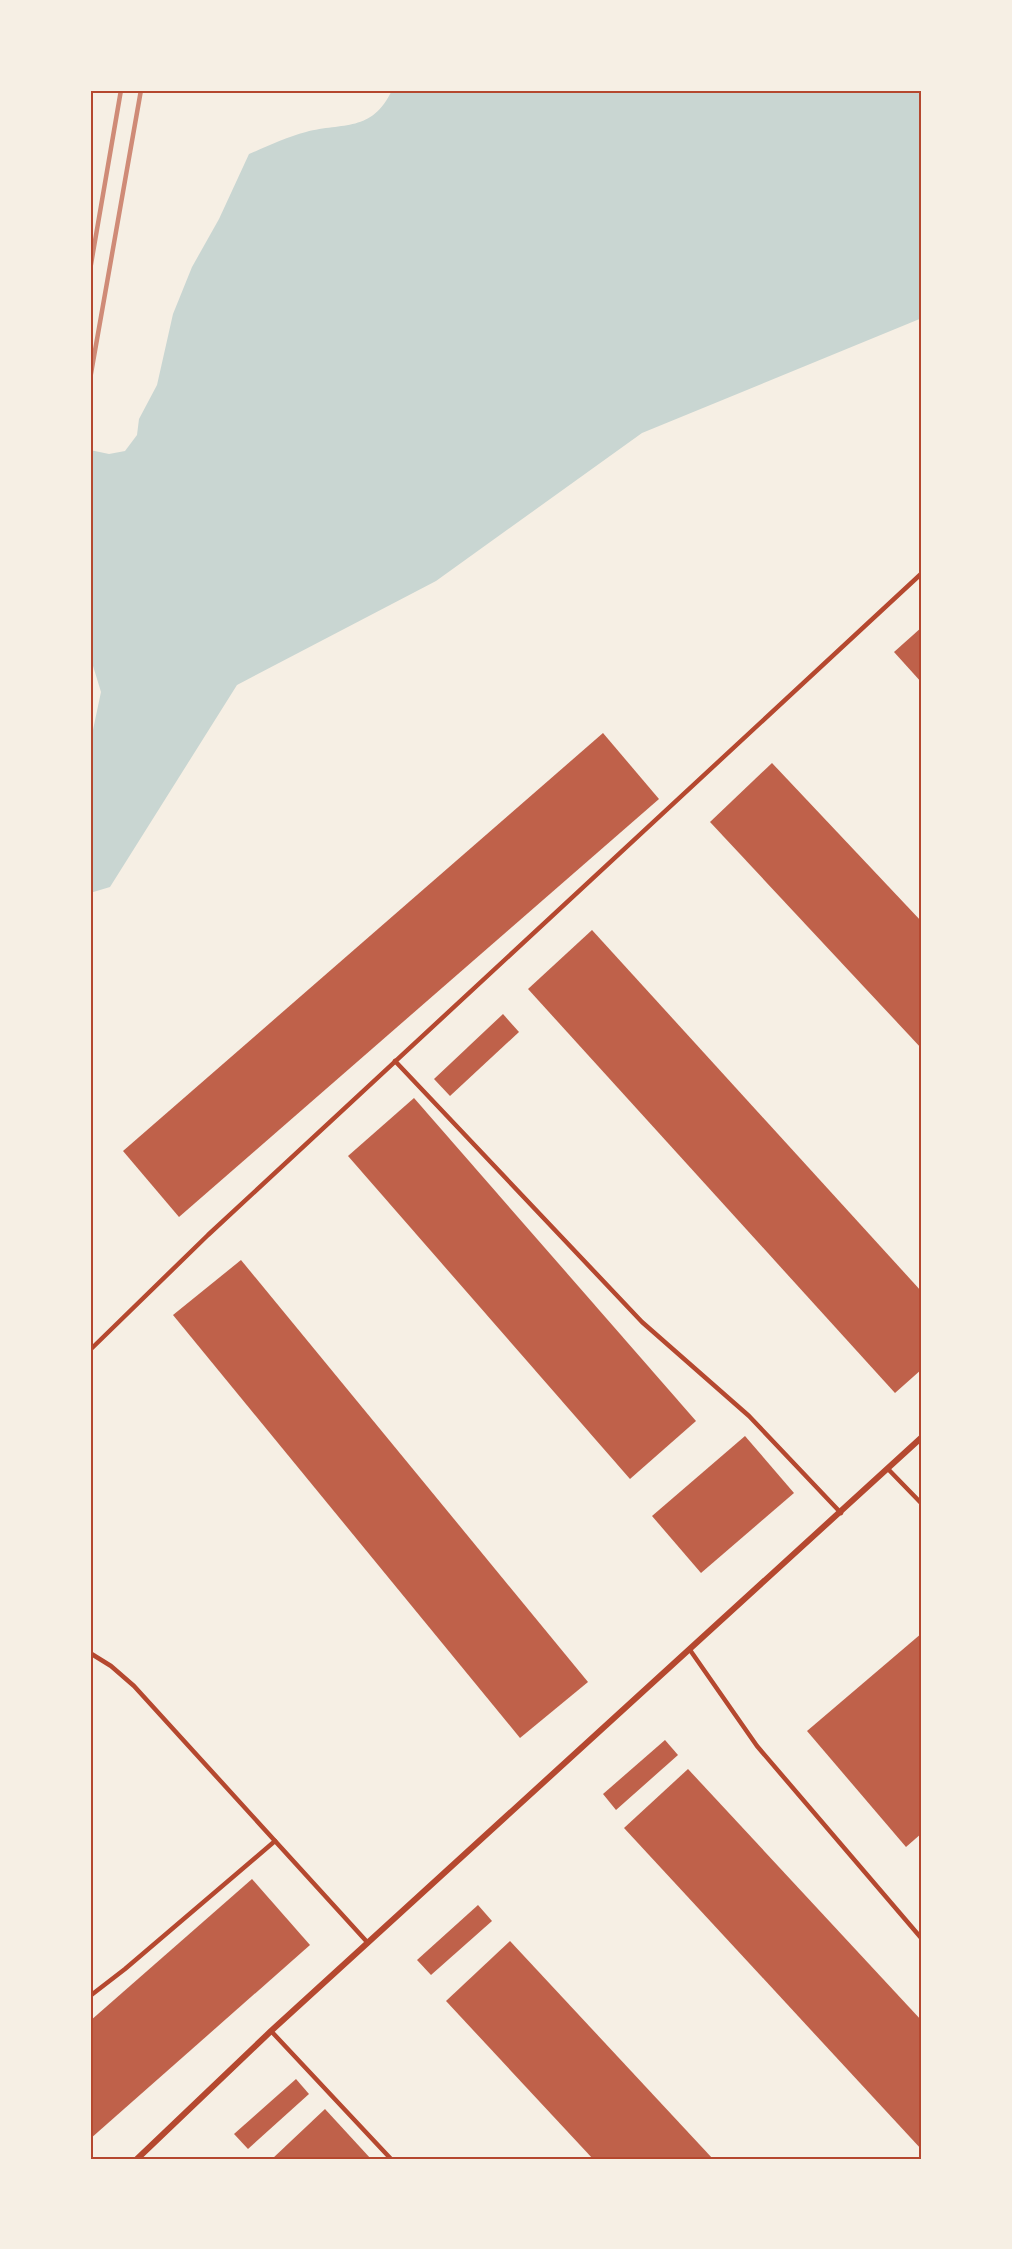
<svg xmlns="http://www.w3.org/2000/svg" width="1012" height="2249" viewBox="0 0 1012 2249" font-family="'Archivo Narrow',sans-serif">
	<rect width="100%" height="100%" fill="#f6efe4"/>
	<path fill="#c9d6d2" d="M392,90H922V318L642,433L436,581L237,685L110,887L90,893V744L101,692L90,656V450L109,454L125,451L137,435L139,419L157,385L173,314L192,267L219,219L249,154C268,146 287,137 306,132C343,122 372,133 392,90Z"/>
	<g fill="#bf614a">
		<path d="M922,627V683L894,652Z"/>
		<path d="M603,733L659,799L179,1217L123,1151Z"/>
		<path d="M772,763L922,922V1049L710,822Z"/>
		<path d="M592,930L922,1292V1369L895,1393L528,989Z"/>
		<path d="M503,1014L519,1032L450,1096L434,1079Z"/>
		<path d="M414,1098L696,1421L630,1479L348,1156Z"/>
		<path d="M241,1260L588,1682L520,1738L173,1315Z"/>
		<path d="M745,1436L794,1493L701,1573L652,1516Z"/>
		<path d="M922,1633V1833L906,1847L807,1731Z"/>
		<path d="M665,1740L678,1755L616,1810L603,1794Z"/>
		<path d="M688,1769L922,2021V2150L624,1828Z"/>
		<path d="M252,1879L310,1945L90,2139V2021Z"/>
		<path d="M478,1905L492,1921L431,1975L417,1960Z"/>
		<path d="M510,1941L713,2159H593L446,2001Z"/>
		<path d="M296,2079L309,2094L248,2149L234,2134Z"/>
		<path d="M325,2109L371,2159H272Z"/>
	</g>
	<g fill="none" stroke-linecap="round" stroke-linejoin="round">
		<g stroke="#b5482f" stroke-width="4.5">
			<path d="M395,1061L642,1322L749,1416L841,1513"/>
			<path d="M90,1350L208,1235L922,573"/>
			<path d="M888,1469L922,1504"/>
			<path d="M690,1650L757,1746L922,1939"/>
			<path d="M90,1653L111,1666L134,1686L368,1943"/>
			<path d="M90,1996L125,1969L275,1841"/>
			<path d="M271,2031L391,2159"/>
		</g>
		<path stroke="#b5482f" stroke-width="6" d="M137,2159L271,2031L922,1437"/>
		<g stroke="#cf8b77" stroke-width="4.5">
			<path d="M90,270L121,90"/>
			<path d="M90,379L141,90"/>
		</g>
	</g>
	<rect width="1012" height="2249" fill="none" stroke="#f6efe4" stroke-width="183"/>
	<rect x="92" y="92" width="828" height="2066" fill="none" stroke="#b5482f" stroke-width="2"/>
</svg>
